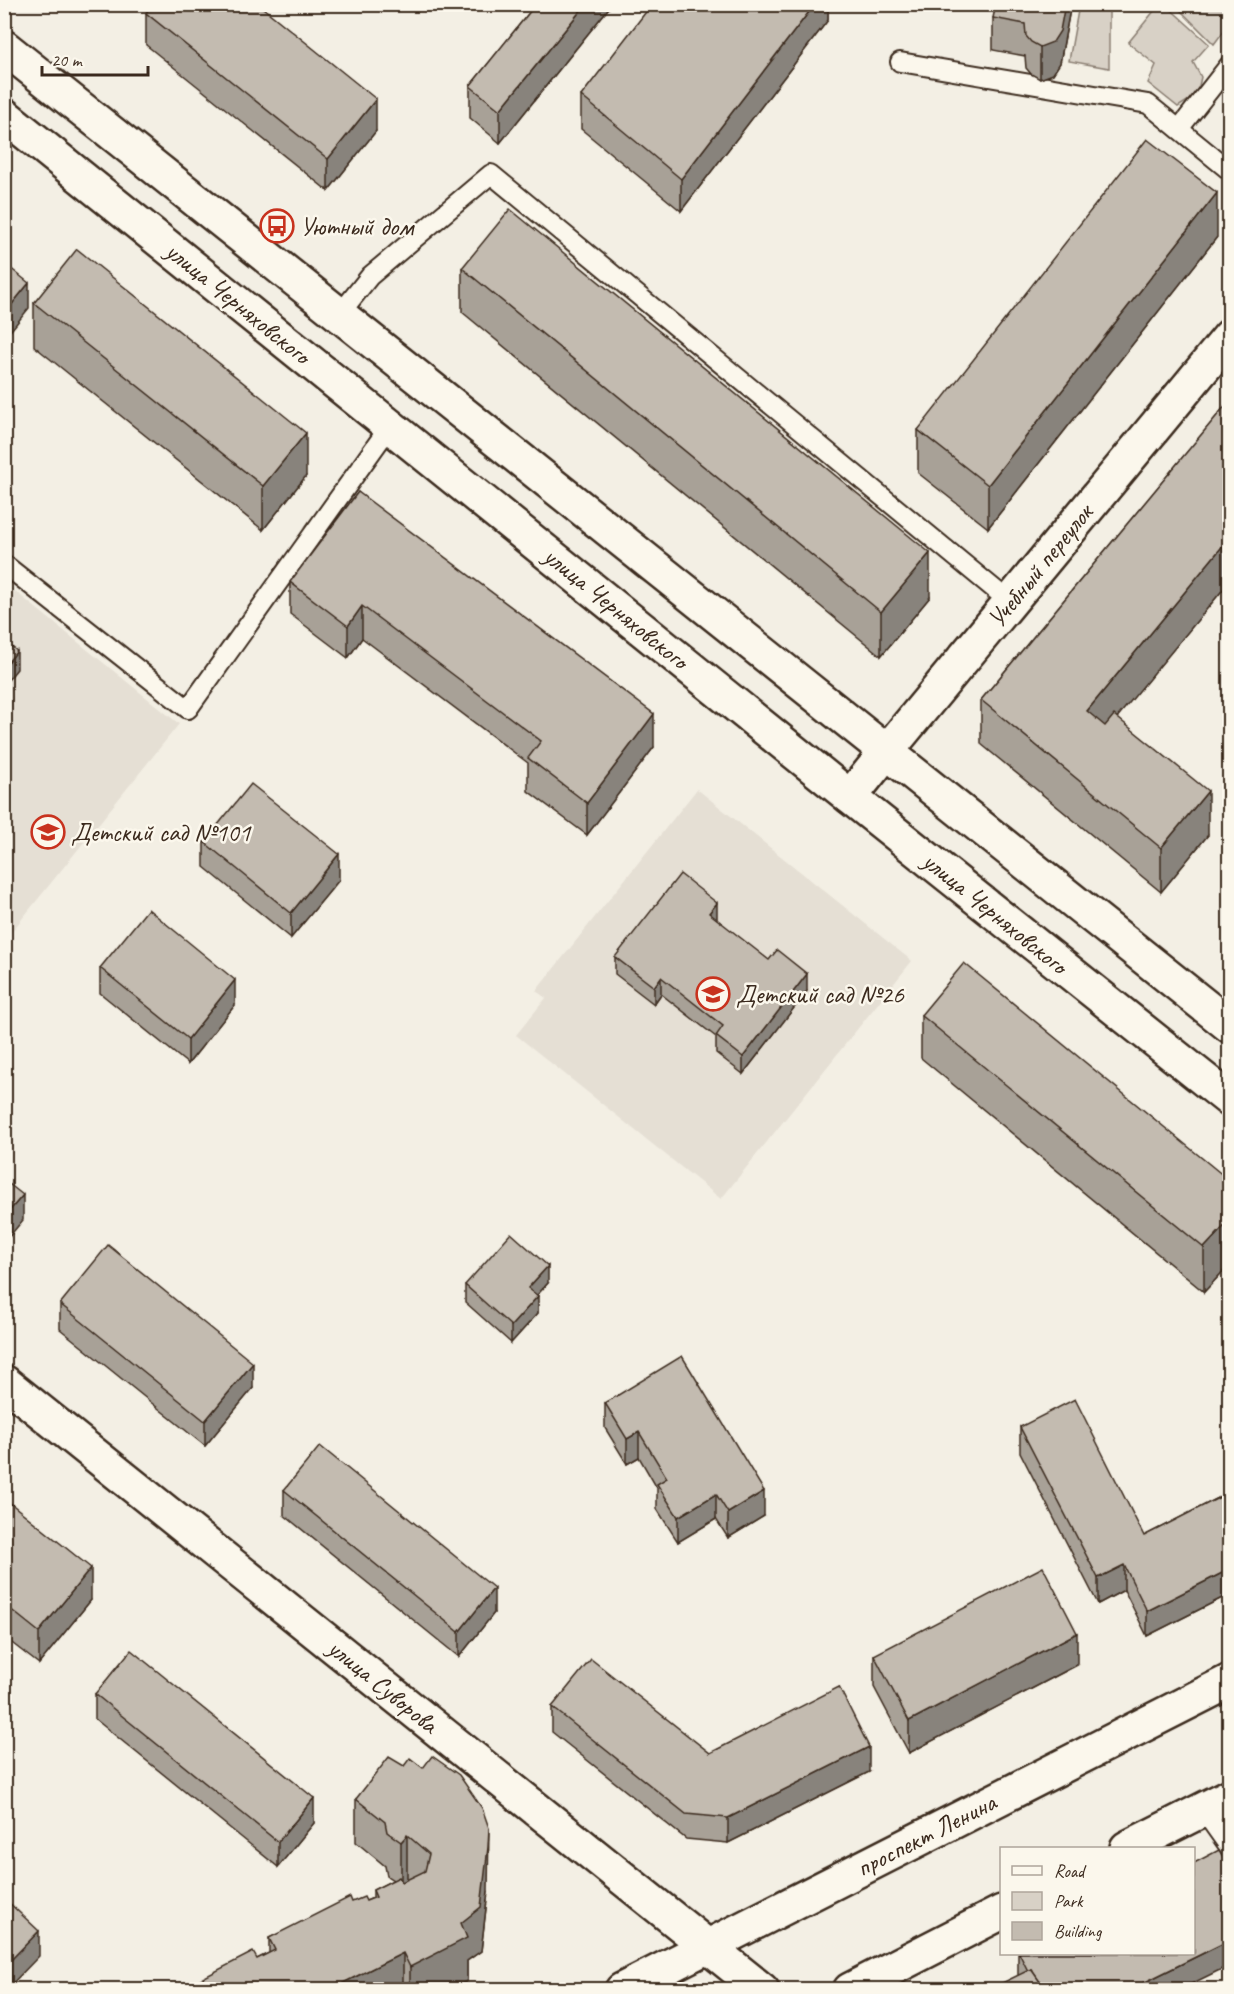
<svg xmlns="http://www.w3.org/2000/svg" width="1234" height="1994" viewBox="0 0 1234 1994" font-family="Caveat,sans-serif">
	<rect width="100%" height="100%" fill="#f3efe4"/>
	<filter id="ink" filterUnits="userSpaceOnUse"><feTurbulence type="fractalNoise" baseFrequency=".0167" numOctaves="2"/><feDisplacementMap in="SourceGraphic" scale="12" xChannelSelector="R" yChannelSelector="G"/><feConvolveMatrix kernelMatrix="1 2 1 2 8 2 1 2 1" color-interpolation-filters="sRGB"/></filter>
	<g filter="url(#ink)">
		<g fill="#e5dfd4">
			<path d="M5,583L179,724L5,940Z"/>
			<path d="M697,789L912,961L721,1199L516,1035L546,998L536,991Z"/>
		</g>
		<g fill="#d8d1c6" stroke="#8a7e72" stroke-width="1.5">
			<path d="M1079,5H1109V68L1069,61Z"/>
			<path d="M1159,5H1166L1209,44L1193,62L1201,77L1197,95L1178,107L1148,83L1156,65L1128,43Z"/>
			<path d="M1175,5H1229V24L1214,44Z"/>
		</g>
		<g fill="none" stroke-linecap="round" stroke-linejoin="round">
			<g stroke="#3b2a1e" stroke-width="22">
				<g id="lane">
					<path d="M900,62L1148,104L1230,171"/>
					<path d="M1179,129L1230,64"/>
					<path d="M339,315L370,276L491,174L1010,602"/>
					<path d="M4,564L188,709L390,426"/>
					<path d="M1203,1810L1230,1848"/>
				</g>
			</g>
			<g stroke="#3b2a1e" stroke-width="38">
				<g id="street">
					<path d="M887,751L1230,336"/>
					<path d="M4,1382L762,1990"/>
				</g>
			</g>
			<g stroke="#3b2a1e" stroke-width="38">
				<g id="secondary">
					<path d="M4,47L1230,1026"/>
					<path d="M4,115L850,797L1230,1100"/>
					<path d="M850,797L887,751"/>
					<path d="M1127,1848L1230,1796"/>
					<path d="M622,1990L1230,1681"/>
					<path d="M850,1990L1002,1912"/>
				</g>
			</g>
			<use href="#lane" stroke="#fbf7ec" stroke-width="18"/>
			<use href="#street" stroke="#fbf7ec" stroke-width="33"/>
			<use href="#secondary" stroke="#fbf7ec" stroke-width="33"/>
		</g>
		<g fill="#a8a197" stroke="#3b2a1e" stroke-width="1.5">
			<path d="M536,4H612L500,143L470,118V86Z"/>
			<path d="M828,4V20L681,211L581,129V96Z"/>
			<path d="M1071,4L1060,63L1053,74L1040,79L1031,74L1026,68L1025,56L993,50V18Z"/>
			<path d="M146,13L376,131L328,191L146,45Z"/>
			<path d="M1217,237L988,528L918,473V430Z"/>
			<path d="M462,268L930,597L881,656L462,312Z"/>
			<path d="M34,303L306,476L263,530L34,346Z"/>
			<path d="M1230,400V581L1117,717L1208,835L1161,892L981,744V700Z"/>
			<path d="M358,492L654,747L587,835L528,791V763L362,638L348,658L290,614V582Z"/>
			<path d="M204,842L339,880L291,938L204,867Z"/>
			<path d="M717,920L807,991L743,1074L716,1053V1037L661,994L654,1004L615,974V957Z"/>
			<path d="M100,968L235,1005L188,1064L100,993Z"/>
			<path d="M921,1015L1230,1181V1264L1204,1292L921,1058Z"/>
			<path d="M548,1283L537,1295L538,1313L511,1343L465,1302V1285Z"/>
			<path d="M60,1304L253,1388L205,1446L60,1329Z"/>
			<path d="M605,1403L764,1516L728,1538L716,1519L678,1542L657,1509V1488L639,1457L627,1464L605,1428Z"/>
			<path d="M1020,1427L1144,1536L1230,1492V1594L1147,1636L1124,1590L1098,1604L1020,1452Z"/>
			<path d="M4,1490L7,1500L91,1600L39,1664L4,1637Z"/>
			<path d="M284,1490L494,1613L459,1657L284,1515Z"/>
			<path d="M874,1655L1077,1665L909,1753L874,1687Z"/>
			<path d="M95,1694L314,1823L278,1867L95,1719Z"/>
			<path d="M552,1707L710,1753L869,1772L728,1843L686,1839L552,1732Z"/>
			<path d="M356,1799L488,1891L481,1951L467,1961V1981L451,1989H193V1983L257,1959L269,1953V1938L352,1902L366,1901L373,1898V1890L393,1880L387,1876L385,1866L356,1842Z"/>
			<path d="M1018,1953H1194L1018,1976Z"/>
		</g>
		<g fill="#88837b" stroke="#3b2a1e" stroke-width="1.5">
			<path d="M586,4H612L500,143V110Z"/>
			<path d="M815,4H828V20L681,211V179Z"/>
			<path d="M1065,4H1071L1060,63L1053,74L1040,79V47Z"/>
			<path d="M376,99V131L328,191V159Z"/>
			<path d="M1217,193V237L988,528V485Z"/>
			<path d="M29,283V308L4,339V314Z"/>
			<path d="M306,433V476L263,530V486Z"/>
			<path d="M1230,537V581L1087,754V711Z"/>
			<path d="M930,553V597L881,656V612Z"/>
			<path d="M362,606V638L348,658V626Z"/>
			<path d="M17,651V669L4,685V667Z"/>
			<path d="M654,714V747L587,835V803Z"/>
			<path d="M1208,791V835L1161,892V848Z"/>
			<path d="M339,854V880L291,938V913Z"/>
			<path d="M717,903V921L709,913Z"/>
			<path d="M807,974V991L743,1074V1057Z"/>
			<path d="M661,977V994L654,1004V987Z"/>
			<path d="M235,980V1005L188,1064V1039Z"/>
			<path d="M23,1195V1220L4,1243V1217Z"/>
			<path d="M1230,1220V1264L1204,1292V1248Z"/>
			<path d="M548,1266V1283L528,1305V1288Z"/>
			<path d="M538,1296V1313L511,1343V1326Z"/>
			<path d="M253,1363V1388L205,1446V1421Z"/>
			<path d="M639,1432V1457L627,1464V1439Z"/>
			<path d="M764,1491V1516L728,1538V1513Z"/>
			<path d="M716,1494V1519L678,1542V1517Z"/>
			<path d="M1124,1565V1590L1098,1604V1578Z"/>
			<path d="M91,1568V1600L39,1664V1632Z"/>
			<path d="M1230,1569V1594L1147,1636V1611Z"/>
			<path d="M494,1588V1613L459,1657V1632Z"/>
			<path d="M1077,1633V1665L909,1753V1721Z"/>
			<path d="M869,1747V1772L728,1843V1818Z"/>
			<path d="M314,1798V1823L278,1867V1842Z"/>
			<path d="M489,1828L488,1891L481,1951L467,1961V1981L451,1989H410V1967L461,1923Z"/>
			<path d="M407,1835V1879L401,1885V1842Z"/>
			<path d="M39,1931V1956L7,1989H4V1967Z"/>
			<path d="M1230,1940V1965L1181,1989H1131Z"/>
			<path d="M403,1953V1989H331Z"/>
		</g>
		<g fill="#c3bbb0" stroke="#3b2a1e" stroke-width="1.5">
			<path d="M152,4H258L376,99L328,159L146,13Z"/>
			<path d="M536,4H586L500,110L470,86Z"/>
			<path d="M652,4H815L681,179L581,96Z"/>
			<path d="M996,4H1065L1060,31L1053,42L1040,47L1031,42L1026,36L1025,24L993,18Z"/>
			<path d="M1147,139L1217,193L988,485L918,430Z"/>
			<path d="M510,209L930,553L881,612L462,268Z"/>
			<path d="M77,249L306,433L263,486L34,303Z"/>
			<path d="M4,263L29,283L4,314Z"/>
			<path d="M1230,400V537L1087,711L1105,726L1114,715L1208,791L1161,848L981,700Z"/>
			<path d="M358,492L654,714L587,803L528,758L541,741L362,606L348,626L290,582Z"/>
			<path d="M4,641L17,651L4,667Z"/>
			<path d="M251,784L339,854L291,913L204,842Z"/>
			<path d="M680,874L717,903L709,913L769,960L777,950L807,974L743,1057L716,1036L723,1026L661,977L654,987L615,957Z"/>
			<path d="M148,909L235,980L188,1039L100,968Z"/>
			<path d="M964,963L1230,1181V1220L1204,1248L921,1015Z"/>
			<path d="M4,1180L23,1195L4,1217Z"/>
			<path d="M511,1233L548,1266L528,1288L538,1296L511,1326L465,1285Z"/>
			<path d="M108,1245L253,1363L205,1421L60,1304Z"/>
			<path d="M682,1356L764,1491L728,1513L716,1494L678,1517L657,1484L667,1478L639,1432L627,1439L605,1403Z"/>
			<path d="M1075,1399L1144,1536L1230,1492V1569L1147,1611L1124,1565L1098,1578L1020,1427Z"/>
			<path d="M320,1446L494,1588L459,1632L284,1490Z"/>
			<path d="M4,1498L91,1568L39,1632L4,1604Z"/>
			<path d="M1043,1567L1077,1633L909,1721L874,1655Z"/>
			<path d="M131,1650L314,1798L278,1842L95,1694Z"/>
			<path d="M591,1659L710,1753L839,1687L869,1747L728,1818L686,1814L552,1707Z"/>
			<path d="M432,1756L459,1775L482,1808L489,1828L488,1847L481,1907L461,1923L467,1938L410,1967L403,1953L331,1989H196L193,1983L253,1952L257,1959L275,1950L269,1938L350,1897L352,1902L364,1897L366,1901L376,1897L373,1890L399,1877L402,1882L425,1871L429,1854L407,1835L401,1842L387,1832L385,1822L356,1799L389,1757L404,1766L410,1758L423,1768Z"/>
			<path d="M1219,1850L1230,1870V1940L1131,1989H1045L1031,1969L1028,1971L1019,1953H1194V1863Z"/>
			<path d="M4,1898L39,1931L4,1967Z"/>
			<path d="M1031,1969L1045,1989H990Z"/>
		</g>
	</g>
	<defs>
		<g id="bus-ring" transform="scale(1.725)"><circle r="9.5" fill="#fbf7ec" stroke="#c8321e" stroke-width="1.5"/><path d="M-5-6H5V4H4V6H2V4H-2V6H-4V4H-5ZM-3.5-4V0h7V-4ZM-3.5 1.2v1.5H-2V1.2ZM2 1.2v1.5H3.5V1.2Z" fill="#c8321e"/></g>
		<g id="school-ring" transform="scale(1.725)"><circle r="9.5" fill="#fbf7ec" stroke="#c8321e" stroke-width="1.5"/><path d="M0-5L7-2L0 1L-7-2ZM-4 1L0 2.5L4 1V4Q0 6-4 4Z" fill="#c8321e"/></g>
	</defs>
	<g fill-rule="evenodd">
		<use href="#bus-ring" x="277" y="226"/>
		<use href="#school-ring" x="48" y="832"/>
		<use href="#school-ring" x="713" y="994"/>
	</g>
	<g text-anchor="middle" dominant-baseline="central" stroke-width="5" stroke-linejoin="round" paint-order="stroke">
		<g font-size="26" fill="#3b2a1e" stroke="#fbf7ec" text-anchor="start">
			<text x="300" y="226">Уютный дом</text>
			<text x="71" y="832">Детский сад №101</text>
			<text x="736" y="994">Детский сад №26</text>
		</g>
		<g font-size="26" fill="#3b2a1e" stroke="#fbf7ec">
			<text transform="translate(238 303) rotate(39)">улица Черняховского</text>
			<text transform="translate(1040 566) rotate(-51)">Учебный переулок</text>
			<text transform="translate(616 608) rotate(39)">улица Черняховского</text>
			<text transform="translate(995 913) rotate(39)">улица Черняховского</text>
			<text transform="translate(383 1686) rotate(39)">улица Суворова</text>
			<text transform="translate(926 1835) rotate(-27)">проспект Ленина</text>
		</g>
	</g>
	<rect width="1234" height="1994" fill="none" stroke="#fbf7ec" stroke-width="24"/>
	<rect x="12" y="12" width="1210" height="1970" fill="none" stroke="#3b2a1e" stroke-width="2" filter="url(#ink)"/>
	<rect x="1000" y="1847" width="195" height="108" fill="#fbf7ec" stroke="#aea59a" stroke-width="1.5"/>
	<rect x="1012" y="1866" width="30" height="9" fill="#fbf7ec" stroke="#aea59a" stroke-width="1.5"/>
	<text x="1054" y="1877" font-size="18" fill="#3b2a1e">Road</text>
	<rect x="1012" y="1892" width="30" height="18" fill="#d8d1c6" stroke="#aea59a" stroke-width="1.5"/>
	<text x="1054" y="1907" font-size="18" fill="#3b2a1e">Park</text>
	<rect x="1012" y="1922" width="30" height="18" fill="#c3bbb0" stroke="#aea59a" stroke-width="1.5"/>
	<text x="1054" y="1937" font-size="18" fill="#3b2a1e">Building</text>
	<path d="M42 66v9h106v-9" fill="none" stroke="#3b2a1e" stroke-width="3"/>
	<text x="51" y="66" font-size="18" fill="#3b2a1e" stroke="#fbf7ec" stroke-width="4.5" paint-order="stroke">20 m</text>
</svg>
